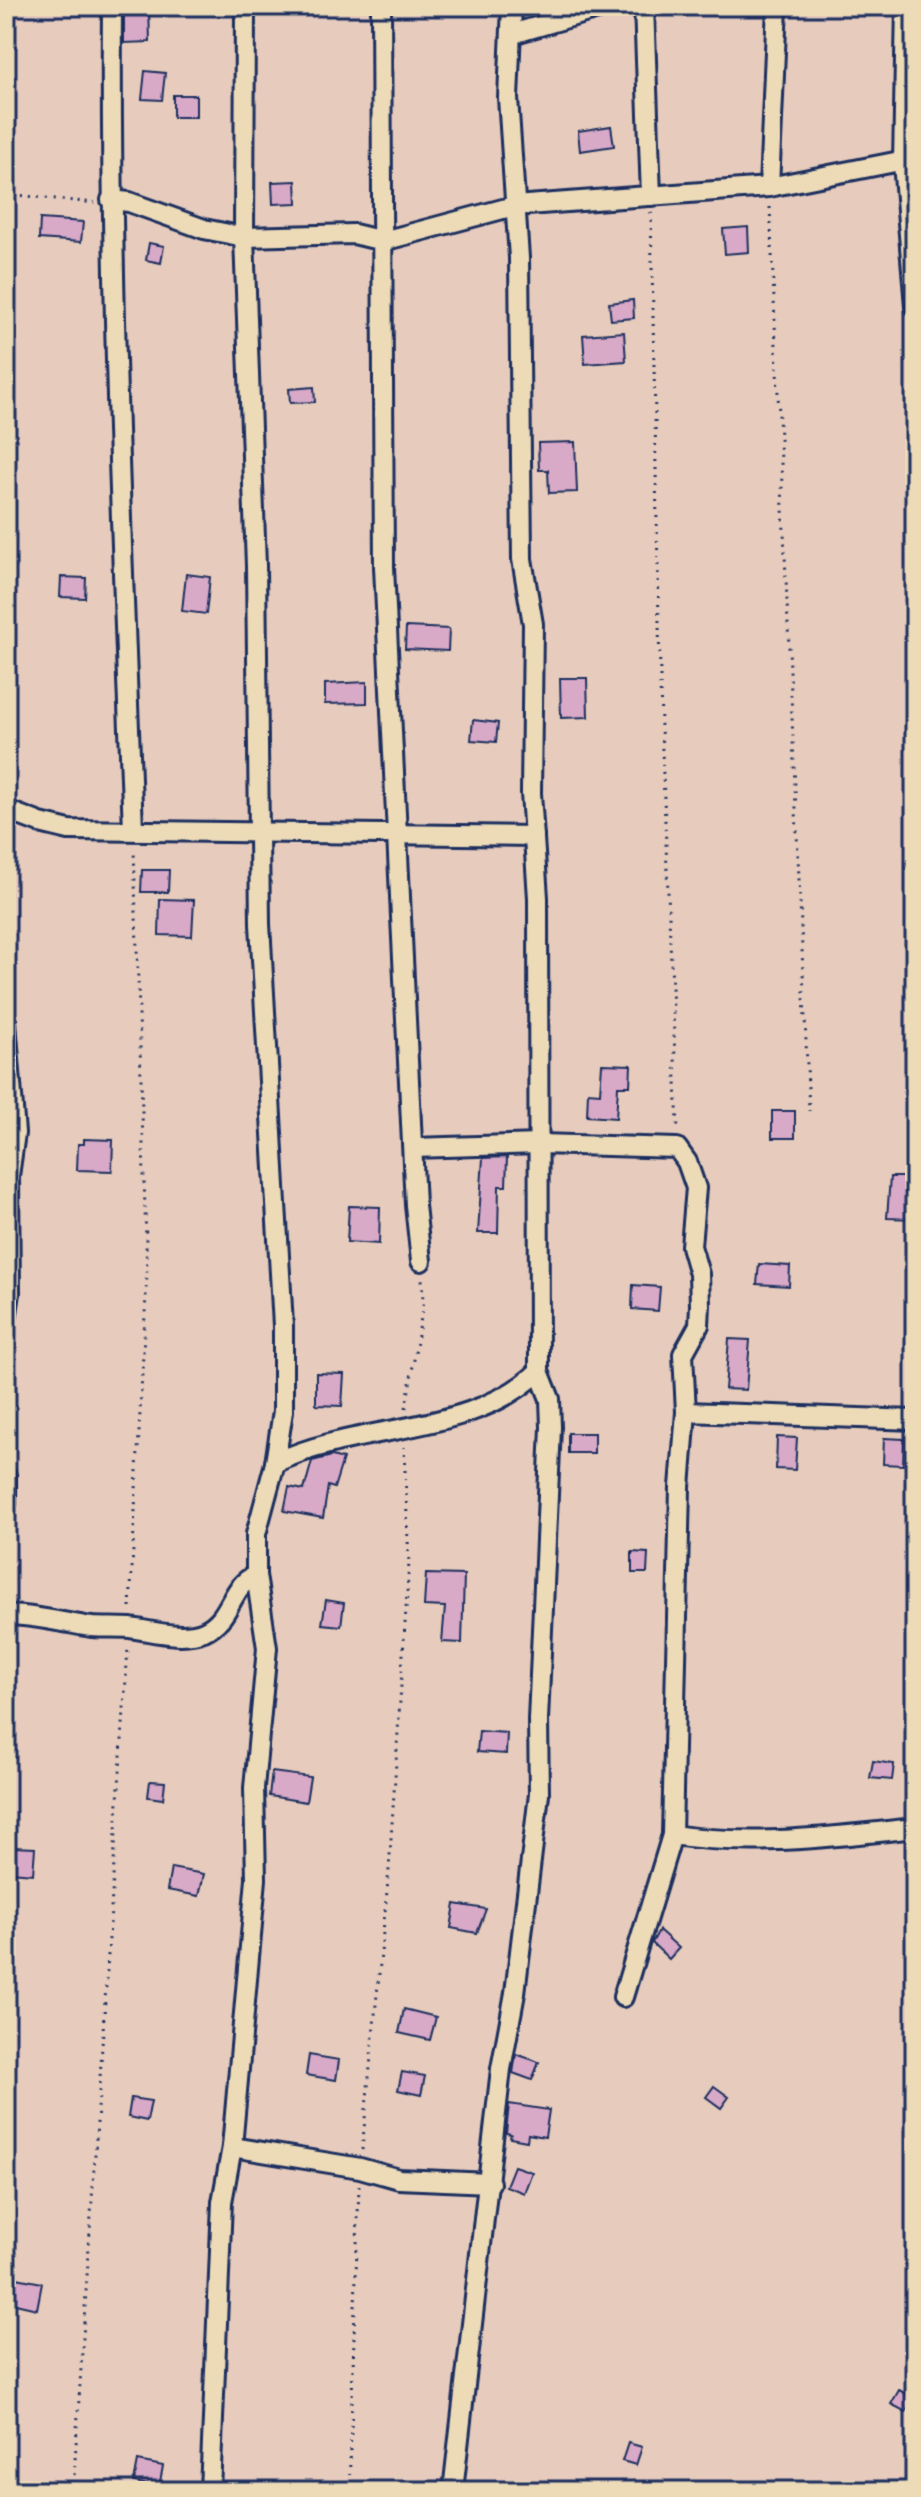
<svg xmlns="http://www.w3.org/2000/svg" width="921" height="2497" viewBox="0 0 921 2497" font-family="'Gochi Hand',sans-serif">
	<rect width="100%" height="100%" fill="#e7ccbd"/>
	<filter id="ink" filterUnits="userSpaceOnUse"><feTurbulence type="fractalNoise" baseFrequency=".0125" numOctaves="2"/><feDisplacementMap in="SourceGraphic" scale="16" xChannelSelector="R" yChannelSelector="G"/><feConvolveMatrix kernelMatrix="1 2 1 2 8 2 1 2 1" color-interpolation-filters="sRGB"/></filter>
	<g filter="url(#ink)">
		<g fill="#d9a9c8" stroke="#1b2f5e" stroke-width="2">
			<path d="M124,6H149L150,42L124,43Z"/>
			<path d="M145,71L165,73L162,100L142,99Z"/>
			<rect x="173" y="95" width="23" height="22"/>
			<path d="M611,126L614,146L580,151L578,131Z"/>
			<path d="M296,181L297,203L273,204L272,182Z"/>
			<path d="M40,219L83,222L81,242L39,239Z"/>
			<path d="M748,227L749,252L725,254L723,229Z"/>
			<path d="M149,243L164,246L161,263L146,260Z"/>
			<path d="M633,300L634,318L611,320L609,303Z"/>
			<path d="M624,332L626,361L585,364L583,335Z"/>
			<path d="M314,387L315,402L290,403L289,389Z"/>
			<path d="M575,442L577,492L549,493L548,470H539L538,443Z"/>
			<path d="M186,574L210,577L206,614L182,611Z"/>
			<path d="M61,577L86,578L85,598L60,597Z"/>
			<path d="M406,627L449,629L448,651L405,649Z"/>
			<path d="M560,678H587L588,717L561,718Z"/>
			<path d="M367,682V703L325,704V684Z"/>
			<path d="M473,720L498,723L496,742L471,740Z"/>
			<path d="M142,870H169L168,892H141Z"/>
			<path d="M160,899L194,900L192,936L159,935Z"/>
			<path d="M602,1064L631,1065L630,1086H618L616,1118L587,1116L588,1092L600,1093Z"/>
			<rect x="772" y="1111" width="23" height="27"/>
			<path d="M84,1139L113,1140L112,1171L77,1170L78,1144H84Z"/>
			<path d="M507,1157L506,1186H499L498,1233H478L483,1158Z"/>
			<path d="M890,1177H915V1219L887,1218Z"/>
			<path d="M349,1206L380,1207L379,1244L347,1242Z"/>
			<path d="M759,1264L790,1266L789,1286L757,1284Z"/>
			<path d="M633,1285L660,1287L658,1311L632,1309Z"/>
			<path d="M729,1339L750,1340L746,1390L725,1389Z"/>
			<path d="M316,1373L344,1374L342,1406L316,1405Z"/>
			<rect x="568" y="1433" width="26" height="20"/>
			<path d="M777,1437L797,1438L795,1470L776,1469Z"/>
			<path d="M884,1438L904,1439L903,1465L883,1464Z"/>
			<path d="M332,1456L343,1459L334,1488L328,1486L323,1518L284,1511L289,1487L304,1490L312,1461Z"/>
			<path d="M632,1552L648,1553L647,1573H632Z"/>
			<path d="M426,1574L464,1575L462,1643L442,1642L445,1607L424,1606Z"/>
			<path d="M326,1600L344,1603L341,1626L322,1624Z"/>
			<path d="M479,1731L507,1733L506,1754L477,1752Z"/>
			<path d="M873,1761L894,1764L892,1780L870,1778Z"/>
			<path d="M272,1772L310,1777L306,1802L269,1796Z"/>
			<path d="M150,1781L165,1782L163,1799L148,1797Z"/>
			<path d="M14,1847L35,1848L33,1874L11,1872Z"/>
			<path d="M171,1868L204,1874L199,1896L167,1890Z"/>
			<path d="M455,1904L486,1909L477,1933L451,1928Z"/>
			<path d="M659,1930L679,1948L669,1959L652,1943Z"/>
			<path d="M404,2009L436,2017L430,2040L399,2033Z"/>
			<path d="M516,2054L539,2062L532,2080L513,2073Z"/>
			<path d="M309,2055L339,2060L336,2080L306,2075Z"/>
			<path d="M402,2072L425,2076L421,2095L398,2090Z"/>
			<path d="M714,2086L729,2097L721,2108L706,2097Z"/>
			<path d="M131,2098L151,2101L147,2121L128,2117Z"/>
			<path d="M509,2104L549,2110L545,2137L528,2134L527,2141L510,2138L511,2134L506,2133Z"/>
			<path d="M514,2166L532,2172L524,2193L506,2186Z"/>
			<path d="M17,2278L42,2283L37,2309L11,2303Z"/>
			<path d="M899,2390L914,2398L906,2412L891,2404Z"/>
			<path d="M628,2443L642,2447L636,2465L622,2461Z"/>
			<path d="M138,2461L163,2466L159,2487L134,2482Z"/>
		</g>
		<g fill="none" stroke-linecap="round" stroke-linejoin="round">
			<g stroke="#1b2f5e" stroke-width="24">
				<g id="street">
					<path d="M112,6C110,281 122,554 133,829"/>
					<path d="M381,6L384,567L415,1205L421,1261"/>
					<path d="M644,6L651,196"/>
					<path d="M906,6L903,163L915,306"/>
					<path d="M512,34L608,6"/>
					<path d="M769,187L777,6"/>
					<path d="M111,200L129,202L204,229L244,237L354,234L383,241L514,206L769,187L915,158"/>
					<path d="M6,810L40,823L69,830L534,836"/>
					<path d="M6,1022L15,1133L9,1176L10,1293L6,1320"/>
					<path d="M413,1148L540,1144L677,1148L687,1162L696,1188L691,1246L699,1274L700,1305L699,1325L683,1354L686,1412L680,1487L672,1835L623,1997"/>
					<path d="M686,1412L915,1420"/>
					<path d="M275,1463C359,1422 471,1437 539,1371"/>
					<path d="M6,1476V1503"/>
					<path d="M6,1615C35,1615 64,1623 92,1627C105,1628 117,1627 130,1628C153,1631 182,1640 204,1631C233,1618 229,1586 256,1575"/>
					<path d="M672,1835C754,1847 833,1837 915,1828"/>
					<path d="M232,2147L360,2168L399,2179L490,2183"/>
					<path d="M210,2491L222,2202L232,2147L256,1879L254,1788L267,1648L256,1575V1534L275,1463L283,1411V1326L260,924L256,566L244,237L245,6"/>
					<path d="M453,2491L501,2069L515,1993L539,1794L538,1720L551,1427L550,1399L539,1371L538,898L531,793L533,624L522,559L519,258L508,98L512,6"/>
				</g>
			</g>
			<g stroke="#1b2f5e" stroke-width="3" stroke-dasharray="2 6" stroke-linecap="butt">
				<path d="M6,194L95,203"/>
				<path d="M770,207L809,1111"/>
				<path d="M651,212L661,727L678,1128"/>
				<path d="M406,1408L423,1305L422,1277"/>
				<path d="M130,1608L147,1275L134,849"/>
				<path d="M362,2150L389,1870L409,1562L404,1447"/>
				<path d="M73,2491L128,1648"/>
				<path d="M349,2491L359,2185"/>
			</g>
			<use href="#street" stroke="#eddbb8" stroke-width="18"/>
		</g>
	</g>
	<rect width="921" height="2497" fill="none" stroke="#eddbb8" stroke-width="32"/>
	<rect x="16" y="16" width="889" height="2465" fill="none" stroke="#1b2f5e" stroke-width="3" filter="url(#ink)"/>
</svg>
